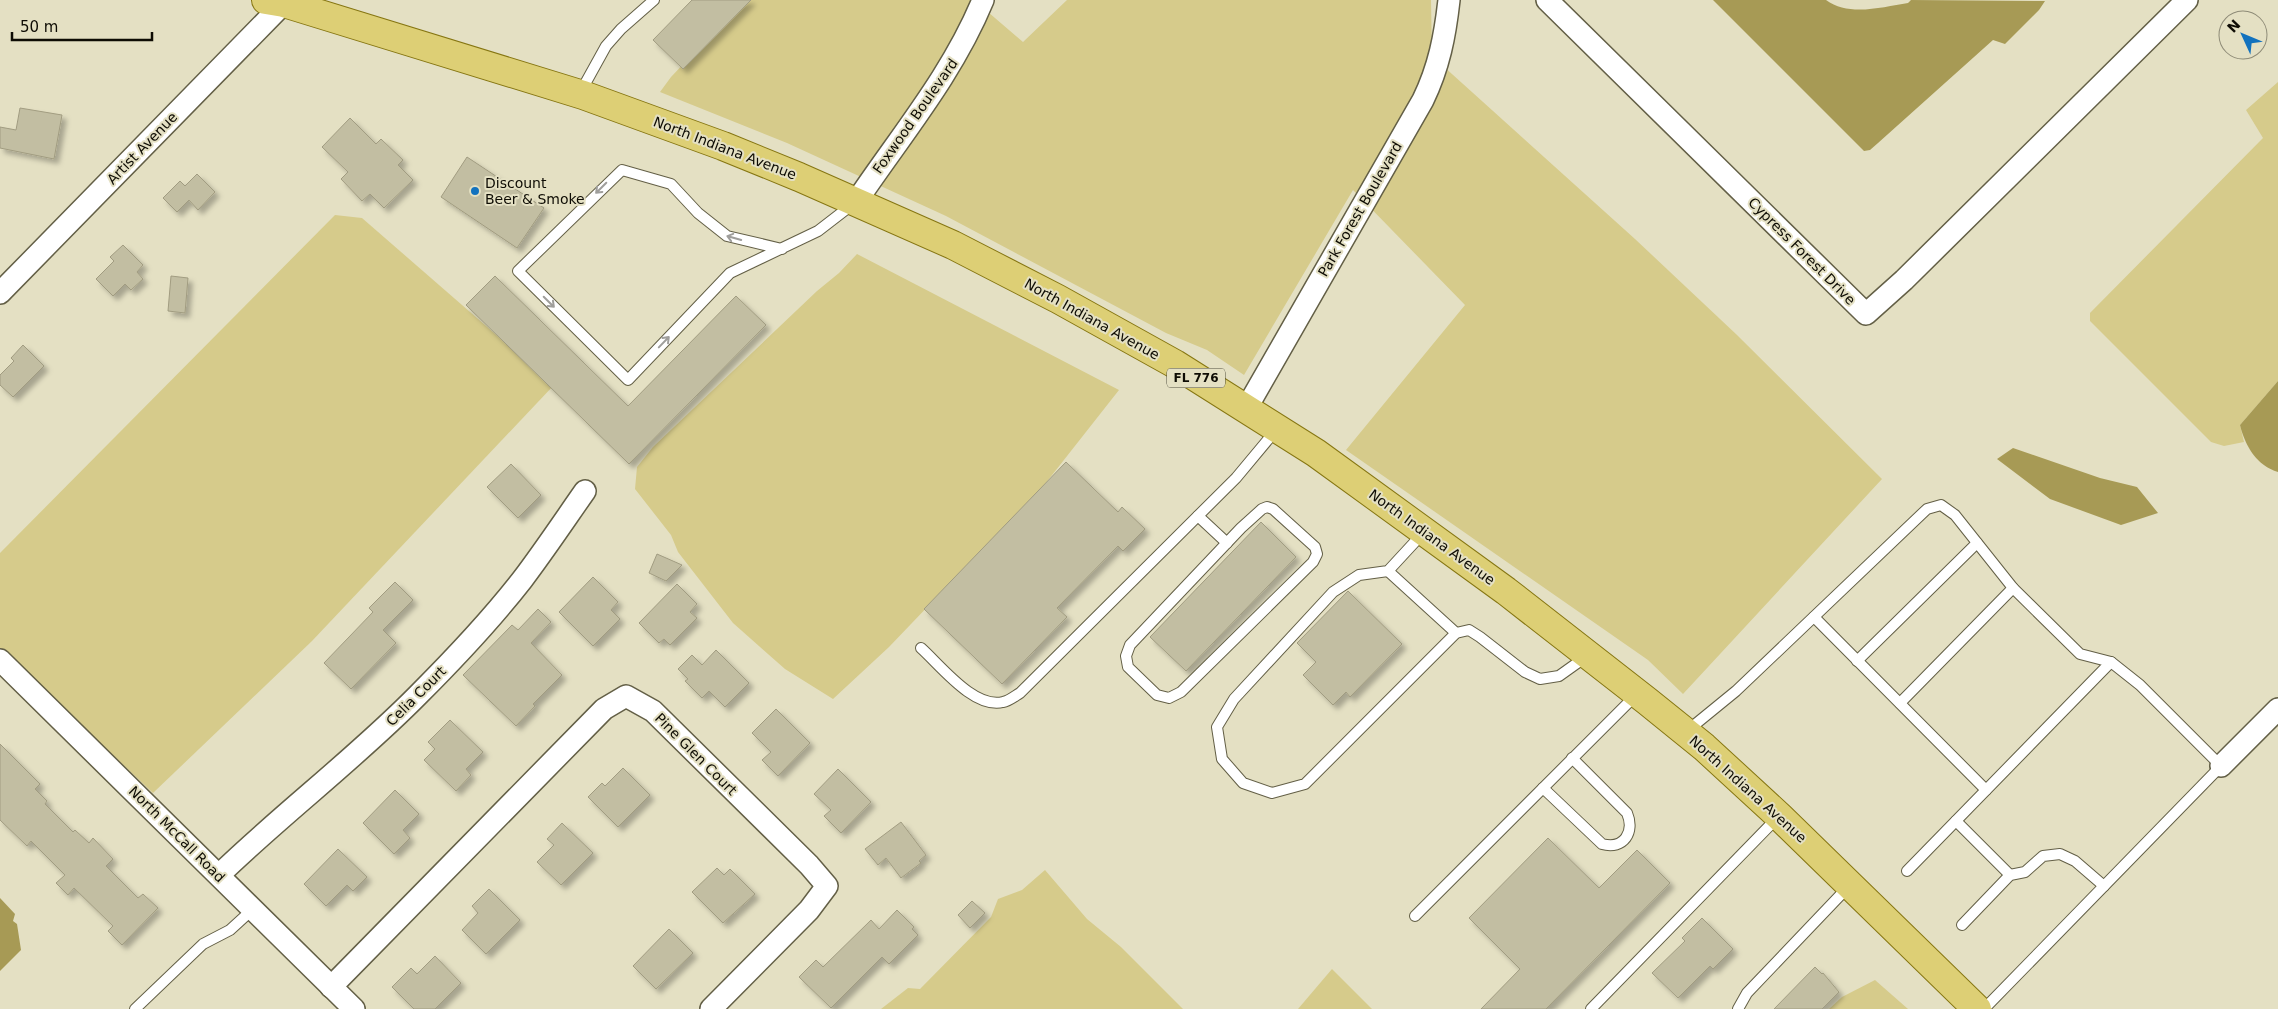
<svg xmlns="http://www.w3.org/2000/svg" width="2278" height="1009" viewBox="0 0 2278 1009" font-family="'DejaVu Sans',sans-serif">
	<defs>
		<filter id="shadow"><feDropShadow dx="4.5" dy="4.5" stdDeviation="2.5" flood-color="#0004"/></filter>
	</defs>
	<rect width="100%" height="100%" fill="#e4e0c3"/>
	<g fill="#d6cb8b">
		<path d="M744,0H974L1023,42L1067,0H1431L1432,56L1635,239L1737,335L1882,479L1683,694L1648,660L1346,450L1465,305L1353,190L1244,375L1207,350L1166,333L946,216L787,143L660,92L671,77Z"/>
		<path d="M2278,82V381L2240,425L2244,442L2224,446L2211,442L2090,321V313L2263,138L2246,110Z"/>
		<path d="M335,215L362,218L554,385L312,641L153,793L0,648V553Z"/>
		<path d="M857,254L1119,390L1045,484L889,647L833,699L785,669L733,623L678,552L671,535L635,489L637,467L653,447L817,291L839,273Z"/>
		<path d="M1045,870L1087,919L1121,947L1183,1009H881L908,988L920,989L991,917L998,899L1022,890Z"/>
		<path d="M1332,969L1372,1009H1298Z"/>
		<path d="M1875,980L1908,1009H1829L1842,997Z"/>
	</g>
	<g fill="#a79a55">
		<path d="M1713,0H1826C1849,17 1882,7 1908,3L1911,0L2045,1L2039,10L2005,44L1993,40L1878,143L1870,150L1864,151Z"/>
		<path d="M2278,381V472C2257,466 2245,446 2240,425Z"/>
		<path d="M2013,448L2100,478L2137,487L2158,513L2121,525L2050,499L1997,459Z"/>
		<path d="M0,898L15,914L13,921L17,924L21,950L0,971Z"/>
	</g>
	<g fill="#c2bea2" stroke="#a19c81" filter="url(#shadow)">
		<path d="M692,0H751L683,69L653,40Z"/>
		<path d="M20,108L62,115L54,159L0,148V127L16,130Z"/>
		<path d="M350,118L376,144L381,139L403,160L398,165L413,180L384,208L370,194L362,201L341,179L348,172L322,147Z"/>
		<path d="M467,157L544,208L517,248L441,197Z"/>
		<path d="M197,174L215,192L198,210L189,200L177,212L163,198L180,181L185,186Z"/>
		<path d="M123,245L143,265L137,272L143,279L131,290L125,284L113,296L96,279L114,261L110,257Z"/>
		<path d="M171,276L188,278L185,313L168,311Z"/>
		<path d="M495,276L628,406L736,296L766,325L629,464L466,305Z"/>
		<path d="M23,345L44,366L13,397L0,385V375L14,361L11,358Z"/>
		<path d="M1066,462L1118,512L1122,507L1145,529L1123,551L1118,546L1057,608L1067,617L1002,684L924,609Z"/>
		<path d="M511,464L541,495L518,518L487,487Z"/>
		<path d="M1261,522L1296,557L1186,671L1150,637Z"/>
		<path d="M657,554L682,565L666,581L649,573Z"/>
		<path d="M593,577L618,602L611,610L620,619L593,646L559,612Z"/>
		<path d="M395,582L413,600L383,630L396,643L351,689L324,663L373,612L369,608Z"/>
		<path d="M677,584L697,604L690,612L697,618L670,645L664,639L659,643L639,623Z"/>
		<path d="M1348,591L1402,644L1350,697L1346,692L1333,705L1303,675L1316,662L1297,643Z"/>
		<path d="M538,609L551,622L531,643L562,675L533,704L535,706L516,726L463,675L512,625L518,630Z"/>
		<path d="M716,650L749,683L725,707L709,691L702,698L685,681L688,679L678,669L692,655L702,665Z"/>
		<path d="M776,709L810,743L778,776L762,760L771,752L752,733Z"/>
		<path d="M450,720L483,752L466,769L471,775L456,791L424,760L435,749L428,742Z"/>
		<path d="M0,744L40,784L35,789L47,801L45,804L73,832L75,830L89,843L93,838L113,859L106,866L138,898L143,894L158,908L122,945L108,931L113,926L74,888L68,895L56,883L65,875L31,841L27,846L0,820Z"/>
		<path d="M623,768L650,795L618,827L588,797L602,783L605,786Z"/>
		<path d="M838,769L871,802L841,833L824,816L831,810L814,794Z"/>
		<path d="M395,790L419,814L403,830L410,838L394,854L363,823Z"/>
		<path d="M901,822L926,855L919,861L921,863L901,878L886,858L878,865L865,849Z"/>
		<path d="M562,823L593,853L561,885L537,862L554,845L547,839Z"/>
		<path d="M1548,838L1599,888L1637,850L1670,883L1546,1009H1481L1520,969L1469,918Z"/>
		<path d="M338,849L367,877L353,891L347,885L326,906L304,884Z"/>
		<path d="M717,868L724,875L730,869L755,894L723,923L692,892Z"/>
		<path d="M489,889L520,920L486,954L462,930L478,913L472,906Z"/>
		<path d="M972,901L985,913L970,928L958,915Z"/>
		<path d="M897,910L914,927L912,929L918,935L889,964L882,957L831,1008L799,977L816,960L823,967L871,920L879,929Z"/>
		<path d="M1702,918L1733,949L1713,969L1710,966L1678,998L1652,973L1685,941L1682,938Z"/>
		<path d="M669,929L693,953L656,989L633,966Z"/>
		<path d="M435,956L461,983L435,1009H414L392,987L411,968L417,974Z"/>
		<path d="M1815,967L1822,974L1823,973L1839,992L1822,1009H1774Z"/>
	</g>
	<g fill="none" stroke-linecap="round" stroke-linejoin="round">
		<g stroke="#635f46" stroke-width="12">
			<g id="service">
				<path d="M580,93L606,46L621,29L654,0"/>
				<path d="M782,249L727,236L698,213L671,184L622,170L518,271L628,380L730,273L818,231L853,204"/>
				<path d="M1267,507L1273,509L1315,547L1317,554L1313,562L1181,692L1169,698L1157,695L1128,667L1126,656L1130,645L1241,528L1262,509Z"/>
				<path d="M1198,516L1227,543"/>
				<path d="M1424,532L1388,571L1359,575L1333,592L1234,699L1217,727L1222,759L1243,783L1272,793L1305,784L1456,633L1469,630L1480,637L1525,672L1540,679L1559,676L1587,656"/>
				<path d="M1388,571L1456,633"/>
				<path d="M1814,617L1986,790"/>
				<path d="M921,648C941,666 974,709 1003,702C1009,701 1015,696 1020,693L1236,478L1276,430"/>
				<path d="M1857,661L1977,543"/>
				<path d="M1900,703L2013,588"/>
				<path d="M1687,731L1736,691L1927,509L1941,505L1955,515L2013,588L2080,654L2111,662L2140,685L2221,766L1984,1009"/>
				<path d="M1543,788L1602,844C1624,850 1635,832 1627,813L1572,758"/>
				<path d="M1956,821L2010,875"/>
				<path d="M1907,871L2111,662"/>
				<path d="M1415,916L1637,694"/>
				<path d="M1962,925L2010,875L2025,872L2043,856L2060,854L2075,861L2104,886"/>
				<path d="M135,1009L203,944L230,930L253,909"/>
				<path d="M1591,1009L1779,816"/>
				<path d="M1738,1009L1747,993L1850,885"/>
			</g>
		</g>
		<g stroke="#635f46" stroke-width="24">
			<g id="minor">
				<path d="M1547,0L1866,314L1904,280L2187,0"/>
				<path d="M856,202C901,135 952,75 983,0"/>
				<path d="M0,293L284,3"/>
				<path d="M1246,409L1423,100C1439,67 1445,36 1449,0"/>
				<path d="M0,660L354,1009"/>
				<path d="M2221,766L2278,709"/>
				<path d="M219,875C283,813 355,759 418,695C454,659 490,621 522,580C544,551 564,521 585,491"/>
				<path d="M331,987L604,709L626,696L653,711L809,865L827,886L809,910L711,1009"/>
			</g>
		</g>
		<g stroke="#867612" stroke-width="30">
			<path id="primary" d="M266,0L284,3L583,95L723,146L799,177L953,245L1058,299L1175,364L1316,453L1506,591L1647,701L1704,747L1779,816L1977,1009"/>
		</g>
		<use href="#service" stroke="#fff" stroke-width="10"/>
		<use href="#minor" stroke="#fff" stroke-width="21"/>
		<use href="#primary" stroke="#ddcf75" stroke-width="28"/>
	</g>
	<defs><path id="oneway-shaft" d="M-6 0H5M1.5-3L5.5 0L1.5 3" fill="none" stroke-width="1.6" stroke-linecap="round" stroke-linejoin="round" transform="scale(1.25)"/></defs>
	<g stroke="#9f9e9b">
		<use href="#oneway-shaft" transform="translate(601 188) rotate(135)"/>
		<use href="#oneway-shaft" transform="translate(734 238) rotate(-164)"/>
		<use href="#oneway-shaft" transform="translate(549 302) rotate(45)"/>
		<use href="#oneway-shaft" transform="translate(664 342) rotate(-46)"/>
	</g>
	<circle fill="#1272be" stroke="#e4e0c3" stroke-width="2" cx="475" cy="191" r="5"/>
	<g text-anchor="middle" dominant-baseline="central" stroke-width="4" stroke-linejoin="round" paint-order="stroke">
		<rect fill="#e4e0c3" stroke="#4e4c3d" stroke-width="1" x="1167" y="368.5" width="58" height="19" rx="4"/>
		<g font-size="12" font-weight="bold" fill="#0e0c04">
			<text x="1196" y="378">FL 776</text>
		</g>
		<g font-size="14" fill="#0e0c04" stroke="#e4e0c3">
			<text transform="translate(915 116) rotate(-55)">Foxwood Boulevard</text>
			<text transform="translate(142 148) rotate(-46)">Artist Avenue</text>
			<text transform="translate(725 148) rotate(21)">North Indiana Avenue</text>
			<text transform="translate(1360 209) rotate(-60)">Park Forest Boulevard</text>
			<text transform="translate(1802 251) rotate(45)">Cypress Forest Drive</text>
			<text transform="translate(1092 319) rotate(29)">North Indiana Avenue</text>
			<text transform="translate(1432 537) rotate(36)">North Indiana Avenue</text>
			<text transform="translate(416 696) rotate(-45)">Celia Court</text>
			<text transform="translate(696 754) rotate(45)">Pine Glen Court</text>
			<text transform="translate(1748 789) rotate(42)">North Indiana Avenue</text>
			<text transform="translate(177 834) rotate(45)">North McCall Road</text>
		</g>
		<g font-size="14" fill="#0e0c04" stroke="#e4e0c3" text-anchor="start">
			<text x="485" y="183">Discount<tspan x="485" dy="16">Beer &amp; Smoke</tspan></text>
		</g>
	</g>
	<g transform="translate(2243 35) rotate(314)"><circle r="24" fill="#e4e0c3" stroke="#8e8b77"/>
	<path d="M0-4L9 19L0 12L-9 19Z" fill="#1272be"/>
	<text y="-8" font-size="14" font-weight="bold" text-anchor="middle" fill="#0e0c04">N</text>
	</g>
	<path d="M12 32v8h140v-8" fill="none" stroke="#0e0c04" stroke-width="2.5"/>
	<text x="20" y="32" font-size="15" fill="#0e0c04" stroke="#e4e0c3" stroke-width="4" paint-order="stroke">50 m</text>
</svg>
